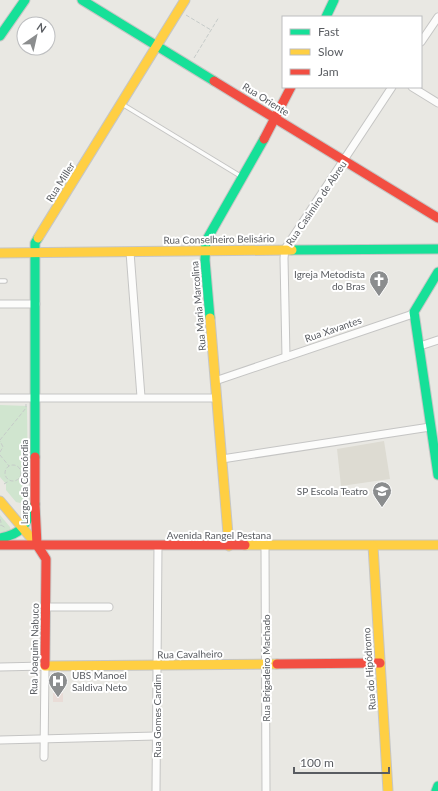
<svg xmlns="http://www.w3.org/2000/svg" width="438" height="791" viewBox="0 0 438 791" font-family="Lato,sans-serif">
	<rect width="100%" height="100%" fill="#e9e8e3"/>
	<path fill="#dddbd2" d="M384,441L390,479L341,486L337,449Z"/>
	<rect fill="#e9dcd7" x="53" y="693" width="10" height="9"/>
	<g fill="#d0e5cf">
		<path d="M0,405L27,406L28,495L26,499L20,503L16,502L6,490V484L0,477Z"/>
		<path d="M0,515L10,527L11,530L10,533L0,532Z"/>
	</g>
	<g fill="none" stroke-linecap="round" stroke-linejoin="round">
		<g stroke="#c5c5c4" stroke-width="5.5">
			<g id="lane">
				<path d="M122,104L242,177"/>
				<path d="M0,281H5"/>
			</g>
		</g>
		<g stroke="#c5c5c4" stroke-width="9">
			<g id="street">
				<path d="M421,42L438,17"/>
				<path d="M412,87L438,103"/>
				<path d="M130,252L141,397"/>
				<path d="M0,304H36"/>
				<path d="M420,346L438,340"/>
				<path d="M286,357L284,258L285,249L392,87"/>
				<path d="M215,381L410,315L414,312"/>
				<path d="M0,398H217"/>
				<path d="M222,459L430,427"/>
				<path d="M265,546L266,791"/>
				<path d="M46,607H109"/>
				<path d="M0,667L45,666L44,757"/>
				<path d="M0,740L156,736"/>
				<path d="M156,791L158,545"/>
			</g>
		</g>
		<g stroke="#c6c6c5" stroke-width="11">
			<g id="fast">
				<path d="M82,0L214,81"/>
				<path d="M326,17L334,0"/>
				<path d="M0,36L25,0"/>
				<path d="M292,250L438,249"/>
				<path d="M438,272L414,312L438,475"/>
				<path d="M210,318L205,260L206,241L264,139"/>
				<path d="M35,457V243L38,238"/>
				<path d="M0,538C23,534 26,524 35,504"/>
				<path d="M436,791L438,786"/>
			</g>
		</g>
		<g stroke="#c6c6c5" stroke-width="11">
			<g id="slow">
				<path d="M38,238L185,0"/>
				<path d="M0,253L292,250"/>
				<path d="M210,318L229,546"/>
				<path d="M0,501L37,545"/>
				<path d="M245,545H438"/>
				<path d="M373,546L388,791"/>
				<path d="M45,665V666L277,664"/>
			</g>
		</g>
		<g stroke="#c6c6c5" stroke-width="11">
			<g id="jam">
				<path d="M214,81L438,218"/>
				<path d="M264,139L291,87"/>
				<path d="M35,457V504L37,545L46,559L45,665"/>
				<path d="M0,545H245"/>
				<path d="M277,664L380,663"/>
			</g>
		</g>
		<g stroke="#c6cbc9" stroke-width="1" stroke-dasharray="4 2" stroke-linecap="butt">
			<path d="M186,15L211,30"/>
			<path d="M194,58L219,17"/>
			<path d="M0,440L26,408V404"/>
			<path d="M0,452L3,447L0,441"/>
			<path d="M0,455L9,466"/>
			<circle cx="13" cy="473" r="8"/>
			<path d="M4,484L9,481"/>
			<path d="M0,519L1,522L0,526"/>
			<path d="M1,525L6,528"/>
		</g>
		<use href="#lane" stroke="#fcfcfb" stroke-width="3.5"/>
		<use href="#street" stroke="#fcfcfb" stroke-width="7"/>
		<use href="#fast" stroke="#16e098" stroke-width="9"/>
		<use href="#slow" stroke="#ffcf43" stroke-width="9"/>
		<use href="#jam" stroke="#f24e42" stroke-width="9"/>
	</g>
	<defs>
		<g id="church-pin" transform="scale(1)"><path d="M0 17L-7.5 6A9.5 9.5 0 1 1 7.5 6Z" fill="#8b8d8e" stroke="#fff"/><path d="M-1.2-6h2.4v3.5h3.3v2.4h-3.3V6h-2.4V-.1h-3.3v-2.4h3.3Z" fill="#fff"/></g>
		<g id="university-pin" transform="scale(1)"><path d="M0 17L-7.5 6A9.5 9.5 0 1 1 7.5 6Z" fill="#8b8d8e" stroke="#fff"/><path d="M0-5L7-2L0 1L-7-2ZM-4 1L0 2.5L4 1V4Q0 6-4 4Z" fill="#fff"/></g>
		<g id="hospital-pin" transform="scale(1)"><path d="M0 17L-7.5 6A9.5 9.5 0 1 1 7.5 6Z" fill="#8b8d8e" stroke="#fff"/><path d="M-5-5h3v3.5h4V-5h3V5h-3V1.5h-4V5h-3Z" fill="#fff"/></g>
	</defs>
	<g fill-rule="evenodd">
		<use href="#church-pin" x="379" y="280"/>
		<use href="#university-pin" x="382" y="491"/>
		<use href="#hospital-pin" x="58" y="681"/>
	</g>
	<g text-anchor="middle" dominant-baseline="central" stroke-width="4" stroke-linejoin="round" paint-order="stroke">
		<g font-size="10" fill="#595c61" stroke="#fff">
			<text transform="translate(266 99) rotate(32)">Rua Oriente</text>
			<text transform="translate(60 182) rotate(-58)">Rua Miller</text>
			<text transform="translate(316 203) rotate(-56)">Rua Casimiro de Abreu</text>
			<text transform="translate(219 239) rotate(-1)">Rua Conselheiro Belisário</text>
			<text transform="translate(198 306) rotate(-95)">Rua Maria Marcolina</text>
			<text transform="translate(333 329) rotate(-19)">Rua Xavantes</text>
			<text transform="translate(24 482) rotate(-90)">Largo da Concórdia</text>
			<text x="219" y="535">Avenida Rangel Pestana</text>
			<text transform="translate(34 649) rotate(-89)">Rua Joaquim Nabuco</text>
			<text transform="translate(190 654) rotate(-1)">Rua Cavalheiro</text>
			<text transform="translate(266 668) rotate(-90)">Rua Brigadeiro Machado</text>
			<text transform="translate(369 669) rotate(-94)">Rua do Hipódromo</text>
			<text transform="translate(157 716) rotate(-90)">Rua Gomes Cardim</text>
		</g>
		<g font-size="10" fill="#595c61" stroke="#fff" text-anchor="end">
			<text x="365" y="274">Igreja Metodista<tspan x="365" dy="12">do Bras</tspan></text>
			<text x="368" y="491">SP Escola Teatro</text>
			<text x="72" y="675" text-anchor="start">UBS Manoel<tspan x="72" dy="12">Saldiva Neto</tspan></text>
		</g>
	</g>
	<rect x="282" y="16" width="140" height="72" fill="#ffffff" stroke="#bdbec0"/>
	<rect x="290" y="29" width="20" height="6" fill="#16e098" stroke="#bdbec0"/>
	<text x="318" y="36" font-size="12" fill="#595c61">Fast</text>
	<rect x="290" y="49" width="20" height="6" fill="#ffcf43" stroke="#bdbec0"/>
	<text x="318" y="56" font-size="12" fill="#595c61">Slow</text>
	<rect x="290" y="69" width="20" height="6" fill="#f24e42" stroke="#bdbec0"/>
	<text x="318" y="76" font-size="12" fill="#595c61">Jam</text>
	<g transform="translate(36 36) rotate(34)"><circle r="19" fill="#ffffff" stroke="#bdbec0"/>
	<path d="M0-3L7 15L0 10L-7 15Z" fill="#8b8d8e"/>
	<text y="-6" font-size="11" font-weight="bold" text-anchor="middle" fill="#595c61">N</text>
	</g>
	<path d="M294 767v6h95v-6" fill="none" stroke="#595c61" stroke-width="2"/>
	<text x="300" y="767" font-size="12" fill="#595c61" stroke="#ffffff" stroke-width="3" paint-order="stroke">100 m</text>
</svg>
